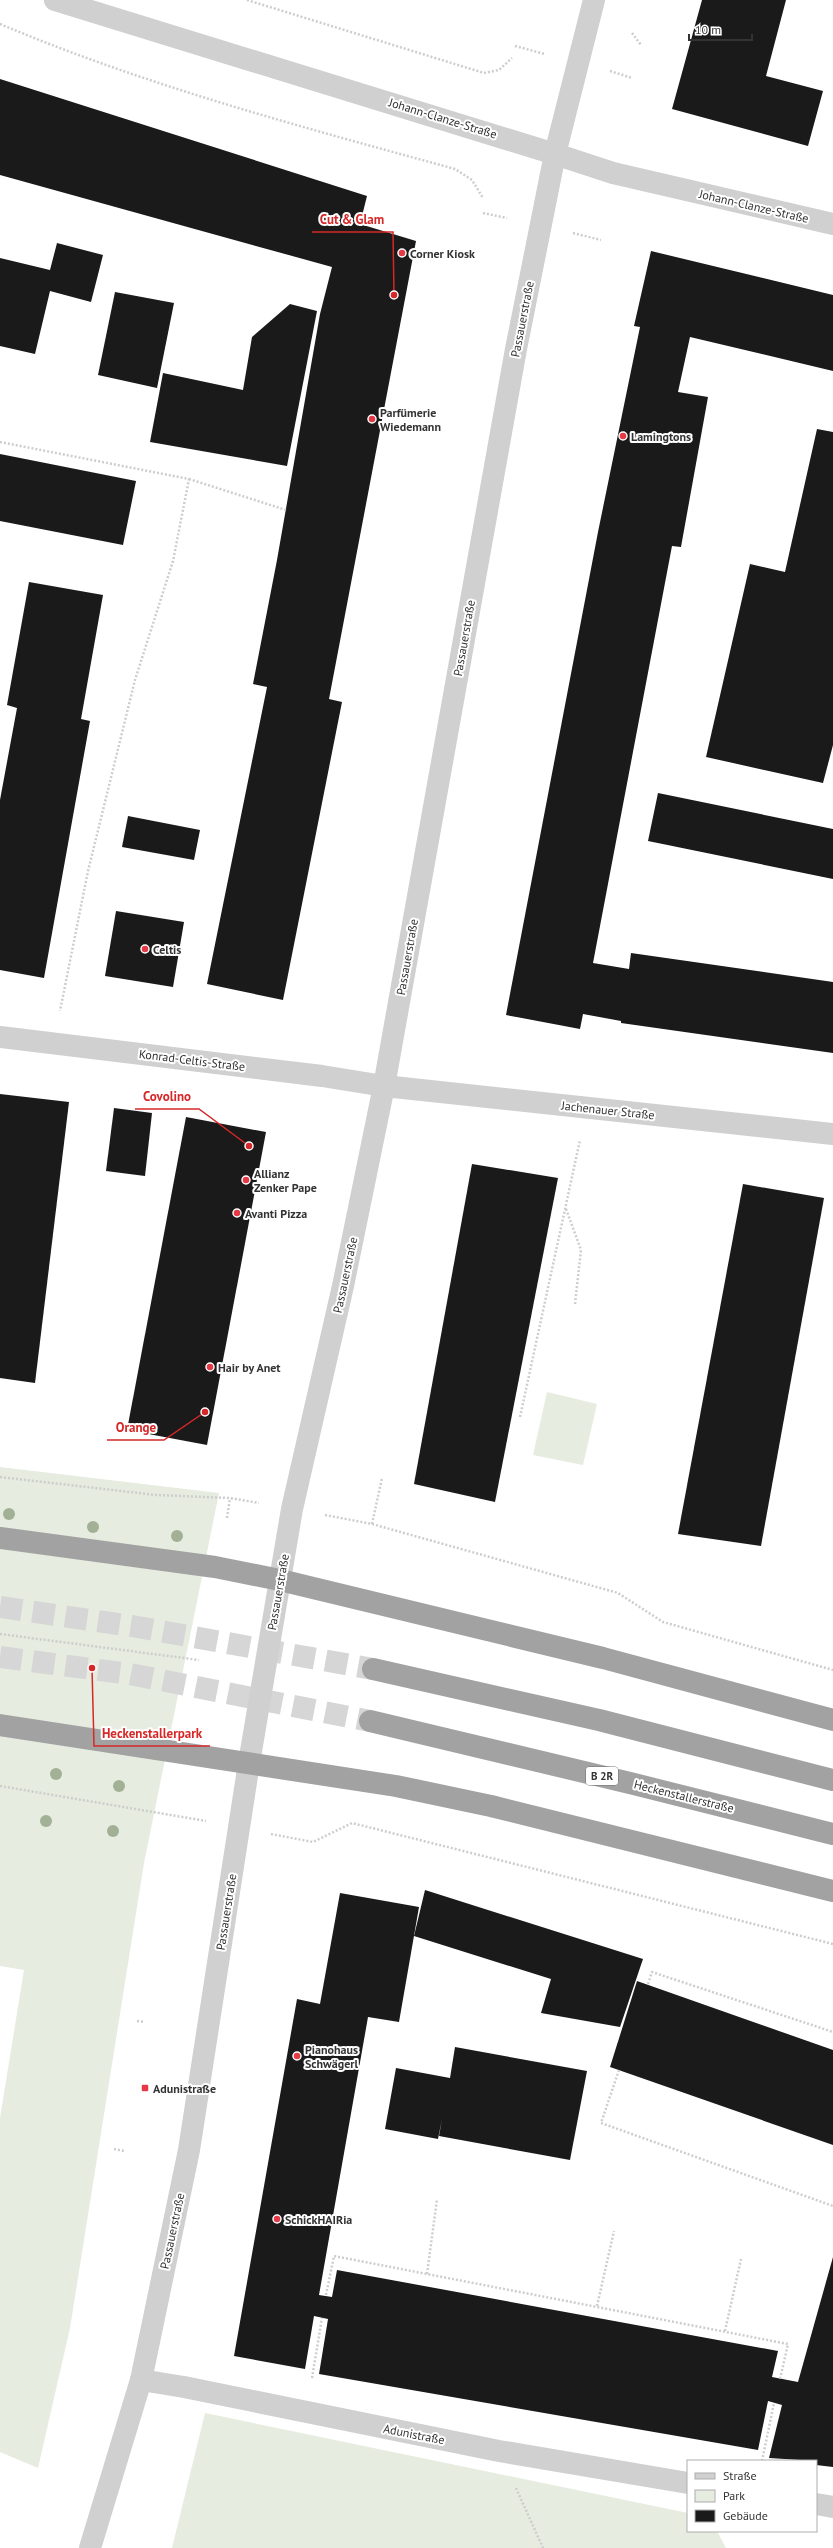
<svg xmlns="http://www.w3.org/2000/svg" width="833" height="2548" viewBox="0 0 833 2548" font-family="'PT Sans',sans-serif">
	<rect width="100%" height="100%" fill="#fff"/>
	<g fill="#e6ecdf">
		<path d="M547,1392L597,1404L583,1465L533,1455Z"/>
		<path d="M0,1467L219,1493L144,1863L70,2328L38,2468L0,2452V2118L24,1970L0,1966Z"/>
		<path d="M205,2413L688,2513V2531H717L726,2548H172Z"/>
	</g>
	<g fill="#1a1a1a">
		<path d="M702,0H786L766,76L823,91L808,146L672,109Z"/>
		<path d="M0,79L367,196L360,224L416,241L329,699L342,702L283,1000L207,984L267,687L253,684L277,560L320,314L332,267L0,175Z"/>
		<path d="M57,243L103,255L91,302L50,291L35,354L0,346V258L50,270Z"/>
		<path d="M651,251L833,295V371L690,337L678,392L708,397L681,547L672,546L593,963L629,969L631,953L833,982V1053L621,1023V1021L583,1014L580,1029L506,1015L598,532L640,327L634,326Z"/>
		<path d="M115,292L174,303L157,388L98,375Z"/>
		<path d="M290,304L317,311L287,466L150,442L163,373L243,390L252,337Z"/>
		<path d="M817,429L833,432V745L823,783L706,757L750,564L785,572Z"/>
		<path d="M0,454L136,481L123,545L0,521Z"/>
		<path d="M29,582L103,595L81,719L90,721L44,978L0,970V800L17,708L7,705Z"/>
		<path d="M658,793L833,829V879L648,841Z"/>
		<path d="M128,816L200,830L194,860L122,847Z"/>
		<path d="M116,911L184,922L173,987L105,976Z"/>
		<path d="M0,1094L69,1102L35,1383L0,1378Z"/>
		<path d="M114,1108L152,1113L145,1176L106,1171Z"/>
		<path d="M186,1117L266,1132L207,1445L127,1430Z"/>
		<path d="M472,1164L558,1178L495,1502L414,1484Z"/>
		<path d="M743,1184L824,1198L761,1546L678,1534Z"/>
		<path d="M425,1890L643,1959L620,2027L541,2013L551,1979L414,1936Z"/>
		<path d="M340,1893L419,1907L399,2022L368,2017L319,2295L332,2297L337,2270L778,2351L772,2377L798,2382L833,2257V2467L816,2465V2461L769,2458L782,2405L768,2401L758,2450L319,2374L328,2319L314,2316L305,2369L234,2356L297,1999L320,2004Z"/>
		<path d="M637,1981L833,2050V2145L610,2067Z"/>
		<path d="M455,2047L587,2071L570,2160L439,2136L442,2119L438,2139L385,2129L396,2068L450,2078Z"/>
	</g>
	<g fill="none" stroke-linecap="round" stroke-linejoin="round">
		<g stroke="#d6d6d6" stroke-width="22" stroke-dasharray="22 11" stroke-linecap="butt">
			<path d="M0,1607L132,1626L373,1669"/>
			<path d="M0,1657L130,1674L370,1721"/>
		</g>
		<g stroke="#cdcdcd" stroke-width="2.5" stroke-dasharray="2 2" stroke-linecap="butt">
			<path d="M247,0L484,73L499,70L512,58"/>
			<path d="M0,24C147,86 302,127 455,169L472,180L483,198"/>
			<path d="M632,33L641,45"/>
			<path d="M515,46L545,54"/>
			<path d="M610,71L632,78"/>
			<path d="M483,213L507,218"/>
			<path d="M573,233L601,240"/>
			<path d="M0,442L189,479L173,561L135,680L88,871L60,1011"/>
			<path d="M189,479L286,510"/>
			<path d="M566,1209L581,1250L575,1304"/>
			<path d="M520,1417L580,1140"/>
			<path d="M0,1477L156,1495L230,1498L259,1503"/>
			<path d="M325,1515L372,1524L618,1593L663,1622L833,1670"/>
			<path d="M227,1518L230,1498"/>
			<path d="M372,1524L382,1478"/>
			<path d="M0,1634L199,1660"/>
			<path d="M0,1786L206,1821"/>
			<path d="M271,1834L313,1842L352,1823L833,1944"/>
			<path d="M648,1984L652,1972L833,2032"/>
			<path d="M137,2021L145,2022"/>
			<path d="M619,2070L601,2123L833,2206"/>
			<path d="M114,2149L124,2151"/>
			<path d="M427,2274L437,2199"/>
			<path d="M326,2295L334,2256L788,2344L780,2379"/>
			<path d="M597,2306L614,2231"/>
			<path d="M725,2331L741,2259"/>
			<path d="M312,2378L322,2318"/>
			<path d="M762,2461L774,2403"/>
			<path d="M516,2488L543,2548"/>
		</g>
		<g stroke="#d0d0d0" stroke-width="22">
			<path d="M555,154L613,173L833,224"/>
			<path d="M0,1037L322,1076L384,1086L833,1134"/>
			<path d="M141,2380L184,2387L499,2451L688,2483"/>
			<path d="M816,2504L833,2507"/>
		</g>
		<g stroke="#d0d0d0" stroke-width="22">
			<path d="M55,0L555,154"/>
			<path d="M90,2548L141,2380L189,2150L249,1763L292,1509L343,1286L384,1086L516,349L555,154L594,0"/>
		</g>
		<g stroke="#a2a2a2" stroke-width="22">
			<path d="M0,1538L215,1567L280,1580L603,1658L833,1720"/>
			<path d="M373,1669L599,1720L833,1780"/>
			<path d="M370,1721L634,1784L833,1834"/>
			<path d="M0,1725L396,1786L491,1806L833,1891"/>
		</g>
	</g>
	<g fill="#a2b095">
		<circle cx="9" cy="1514" r="6"/>
		<circle cx="93" cy="1527" r="6"/>
		<circle cx="177" cy="1536" r="6"/>
		<circle cx="56" cy="1774" r="6"/>
		<circle cx="119" cy="1786" r="6"/>
		<circle cx="46" cy="1821" r="6"/>
		<circle cx="113" cy="1831" r="6"/>
	</g>
	<g fill="#e63946" stroke="#fff" stroke-width="1.5">
		<circle cx="402" cy="253" r="4"/>
		<circle cx="372" cy="419" r="4"/>
		<circle cx="623" cy="436" r="4"/>
		<circle cx="145" cy="949" r="4"/>
		<circle cx="246" cy="1180" r="4"/>
		<circle cx="237" cy="1213" r="4"/>
		<circle cx="210" cy="1367" r="4"/>
		<circle cx="297" cy="2056" r="4"/>
		<rect x="141" y="2084" width="8" height="8" rx="2"/>
		<circle cx="277" cy="2219" r="4"/>
	</g>
	<g text-anchor="middle" dominant-baseline="central" stroke-width="4" stroke-linejoin="round" paint-order="stroke">
		<rect fill="#fff" stroke="#707070" stroke-width="1" x="586" y="1767" width="32" height="18" rx="3"/>
		<g font-size="11" font-weight="bold" fill="#333">
			<text x="602" y="1776">B 2R</text>
		</g>
		<g font-size="12" fill="#333" stroke="#fff">
			<text transform="translate(443 118) rotate(17)">Johann-Clanze-Straße</text>
			<text transform="translate(754 206) rotate(13)">Johann-Clanze-Straße</text>
			<text transform="translate(522 319) rotate(-79)">Passauerstraße</text>
			<text transform="translate(464 638) rotate(-80)">Passauerstraße</text>
			<text transform="translate(407 957) rotate(-80)">Passauerstraße</text>
			<text transform="translate(192 1060) rotate(7)">Konrad-Celtis-Straße</text>
			<text transform="translate(608 1110) rotate(6)">Jachenauer Straße</text>
			<text transform="translate(345 1275) rotate(-78)">Passauerstraße</text>
			<text transform="translate(278 1592) rotate(-80)">Passauerstraße</text>
			<text transform="translate(684 1796) rotate(14)">Heckenstallerstraße</text>
			<text transform="translate(226 1912) rotate(-81)">Passauerstraße</text>
			<text transform="translate(172 2231) rotate(-78)">Passauerstraße</text>
			<text transform="translate(414 2434) rotate(11)">Adunistraße</text>
		</g>
		<g font-size="12" font-weight="bold" fill="#333" stroke="#fff" text-anchor="start">
			<text x="410" y="253">Corner Kiosk</text>
			<text x="380" y="412">Parfümerie<tspan x="380" dy="14">Wiedemann</tspan></text>
			<text x="631" y="436">Lamingtons</text>
			<text x="153" y="949">Celtis</text>
			<text x="254" y="1173">Allianz<tspan x="254" dy="14">Zenker Pape</tspan></text>
			<text x="245" y="1213">Avanti Pizza</text>
			<text x="218" y="1367">Hair by Anet</text>
			<text x="305" y="2049">Pianohaus<tspan x="305" dy="14">Schwägerl</tspan></text>
			<text x="153" y="2088">Adunistraße</text>
			<text x="285" y="2219">SchickHAIRia</text>
		</g>
	</g>
	<path fill="none" stroke="#d62828" stroke-width="1.5" d="M394 295L393 232H312M249 1146L199 1109H135M205 1412L164 1440H107M92 1668L94 1746H210"/>
	<g fill="#d62828" stroke="#fff" stroke-width="1.5">
		<circle cx="394" cy="295" r="4"/>
		<circle cx="249" cy="1146" r="4"/>
		<circle cx="205" cy="1412" r="4"/>
		<circle cx="92" cy="1668" r="4"/>
	</g>
	<g font-size="13" text-anchor="middle" font-weight="bold" fill="#d62828" stroke="#fff" stroke-width="4" stroke-linejoin="round" paint-order="stroke">
		<text x="352" y="224">Cut &amp; Glam</text>
		<text x="167" y="1101">Covolino</text>
		<text x="136" y="1432">Orange</text>
		<text x="152" y="1738">Heckenstallerpark</text>
	</g>
	<rect x="687" y="2460" width="130" height="72" fill="#ffffff" stroke="#adadad"/>
	<rect x="695" y="2473" width="20" height="6" fill="#d0d0d0" stroke="#adadad"/>
	<text x="723" y="2480" font-size="12" fill="#333333">Straße</text>
	<rect x="695" y="2490" width="20" height="12" fill="#e6ecdf" stroke="#adadad"/>
	<text x="723" y="2500" font-size="12" fill="#333333">Park</text>
	<rect x="695" y="2510" width="20" height="12" fill="#1a1a1a" stroke="#adadad"/>
	<text x="723" y="2520" font-size="12" fill="#333333">Gebäude</text>
	<path d="M689 34v6h63v-6" fill="none" stroke="#333333" stroke-width="2"/>
	<text x="695" y="34" font-size="12" fill="#333333" stroke="#ffffff" stroke-width="3" paint-order="stroke">10 m</text>
</svg>
